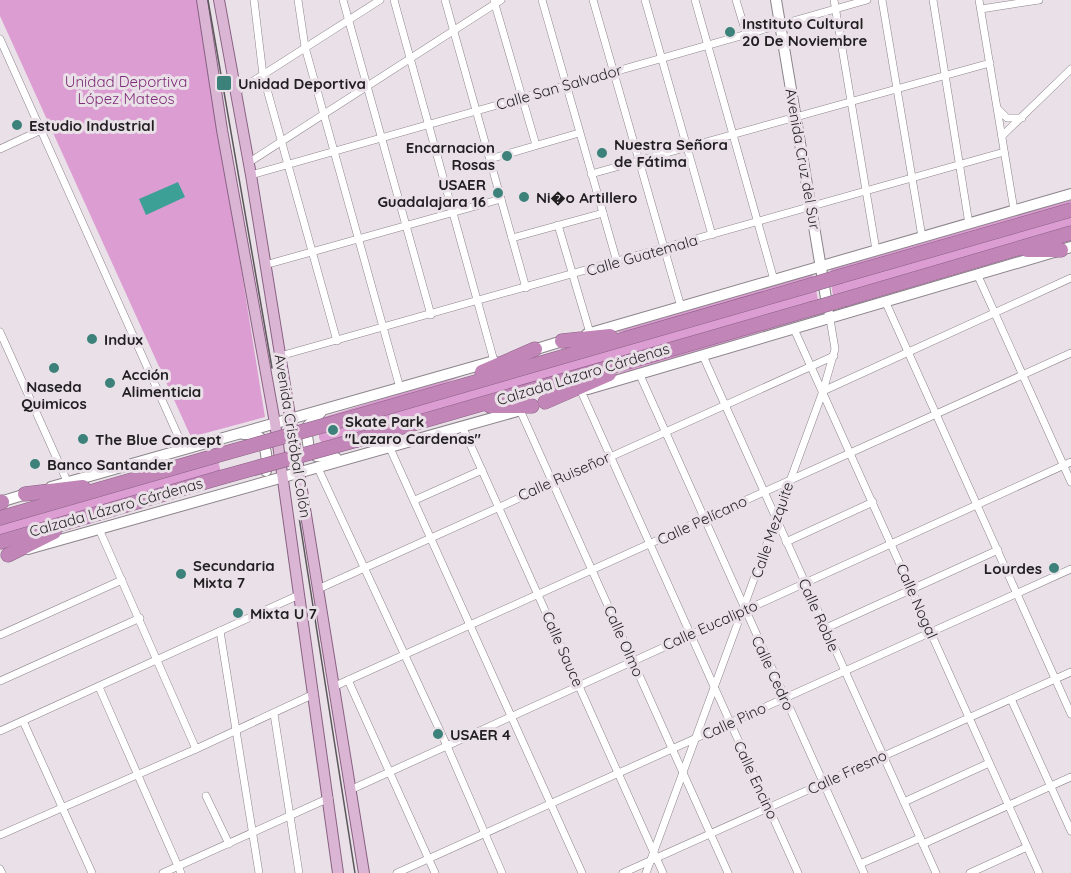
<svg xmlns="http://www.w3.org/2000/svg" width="1071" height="873" viewBox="0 0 1071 873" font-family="Quicksand,sans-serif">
	<rect width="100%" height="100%" fill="#eae1e8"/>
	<g fill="#dc9dd3">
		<path d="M0,0H198L265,417L191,437L0,16Z"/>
		<path d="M1071,196V202L1061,207L831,272L830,266Z"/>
		<path d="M1071,215V228L833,296L831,283Z"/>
		<path d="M812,272L813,278L638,330L591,335Z"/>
		<path d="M816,289L818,300L349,435L326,451L319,438V422Z"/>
		<path d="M819,310L820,314L604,380L662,353Z"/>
		<path d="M489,365L433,388L305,423Z"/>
		<path d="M218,460L221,473L0,537V522Z"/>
	</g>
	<path fill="#3da096" d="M178,182L185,197L146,215L139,199Z"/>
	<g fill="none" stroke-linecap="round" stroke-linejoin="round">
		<g stroke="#8c848b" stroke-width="8">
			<g id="street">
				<path d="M254,0L263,75L337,341"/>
				<path d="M298,0L305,47L400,388"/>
				<path d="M343,0L431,315"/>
				<path d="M394,0L494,361"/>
				<path d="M445,0L526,288"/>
				<path d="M542,0L617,262"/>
				<path d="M593,0L681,307"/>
				<path d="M645,0L712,235"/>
				<path d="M695,0L774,280"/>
				<path d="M736,0L746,33"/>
				<path d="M834,0L876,250"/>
				<path d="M882,0L922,237"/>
				<path d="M933,0L969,224"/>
				<path d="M979,0L1014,210"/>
				<path d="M494,1L536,145"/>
				<path d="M981,9L1039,0"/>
				<path d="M0,39L184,449"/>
				<path d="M236,92L380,0"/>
				<path d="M998,109L1007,118H1022"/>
				<path d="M1002,136L1071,69"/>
				<path d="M0,149L41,130"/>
				<path d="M490,159L579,133"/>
				<path d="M248,163L501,0"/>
				<path d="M591,174L990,63"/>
				<path d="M251,175L867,0"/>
				<path d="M558,225L590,333"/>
				<path d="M512,238L603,213"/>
				<path d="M265,265L501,199"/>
				<path d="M978,276L1071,482"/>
				<path d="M886,303L1071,714"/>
				<path d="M794,329L1039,873"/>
				<path d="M0,332L67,481"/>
				<path d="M280,356L1004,152"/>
				<path d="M703,356L936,873"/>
				<path d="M639,373L864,873"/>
				<path d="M581,391L798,873"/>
				<path d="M823,391L1071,278"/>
				<path d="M520,410L728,873"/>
				<path d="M462,426L663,873"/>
				<path d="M389,446L582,873"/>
				<path d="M317,466L447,746L502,873"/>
				<path d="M415,500L482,470"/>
				<path d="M99,529L196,749"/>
				<path d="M786,542L873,502"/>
				<path d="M318,589L834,356"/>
				<path d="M824,629L998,550"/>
				<path d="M220,631L259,873"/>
				<path d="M0,635L122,580"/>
				<path d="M348,680L435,873"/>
				<path d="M0,681L140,618"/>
				<path d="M99,687L181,873"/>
				<path d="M333,687L1071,353"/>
				<path d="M1011,699L1071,831"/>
				<path d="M274,714L299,873"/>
				<path d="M23,721L92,873"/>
				<path d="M0,731L299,595"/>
				<path d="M350,790L1071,462"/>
				<path d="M206,796L229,844"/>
				<path d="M904,802L989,763"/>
				<path d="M0,835L196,749L314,694"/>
				<path d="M923,844L1071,777"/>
				<path d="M860,864L920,838"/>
				<path d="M0,869L2,873"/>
				<path d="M163,873L329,798"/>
				<path d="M397,873L1071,569"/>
				<path d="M623,873L1071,672"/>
				<path d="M646,873L823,391L835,349L830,319"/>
				<path d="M970,873L1027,847"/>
			</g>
		</g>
		<g stroke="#8c848b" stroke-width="12">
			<g id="secondary">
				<path d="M776,0L828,310"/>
				<path d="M587,334L1071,194"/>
				<path d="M530,351L569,339"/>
				<path d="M588,389L1071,247"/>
				<path d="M321,412L306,428L309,450L316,456L336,458"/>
				<path d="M243,434C248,434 254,434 259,437C266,441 268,464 266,471"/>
				<path d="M51,487L494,361"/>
				<path d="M0,502L33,492"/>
				<path d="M28,549L521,410"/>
			</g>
		</g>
		<g stroke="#896183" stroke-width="12">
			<g id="primary">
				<path d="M202,0L222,130L275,423L338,873"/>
				<path d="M219,0L251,175L364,873"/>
			</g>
		</g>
		<g stroke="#896183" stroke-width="15">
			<g id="highway">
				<path d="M1027,250H1061"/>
				<path d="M841,276L1071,210"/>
				<path d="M846,299L1071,233"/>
				<path d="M562,341L610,336"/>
				<path d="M482,372L535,349"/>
				<path d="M545,402L609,374"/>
				<path d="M490,406H532"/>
				<path d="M354,417L801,288"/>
				<path d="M357,440L811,309"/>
				<path d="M25,494L83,487"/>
				<path d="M0,503L2,502"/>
				<path d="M0,518L215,456"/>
				<path d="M0,542L219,478"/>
				<path d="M8,555L54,532"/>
			</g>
		</g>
		<use href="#street" stroke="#fff" stroke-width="7"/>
		<use href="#secondary" stroke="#fff" stroke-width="10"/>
		<use href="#primary" stroke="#dab6d4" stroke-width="10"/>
		<use href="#highway" stroke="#c185b8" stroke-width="14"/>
		<g stroke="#5b575a" stroke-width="1.5">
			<path d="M208,0L272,368"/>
			<path d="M299,517L355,873"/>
		</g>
		<g stroke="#896183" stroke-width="15" stroke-linecap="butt">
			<g id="highway-bridge">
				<path d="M801,288L841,276"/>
				<path d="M811,309L846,299"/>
				<path d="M215,456L354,417"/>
				<path d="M219,478L357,440"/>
			</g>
		</g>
		<use href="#highway-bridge" stroke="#c185b8" stroke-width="14"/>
	</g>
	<g fill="#3c827a" stroke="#eae1e8" stroke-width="2">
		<circle cx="730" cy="32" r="6"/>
		<rect x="216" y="75" width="16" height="16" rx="3"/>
		<circle cx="17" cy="125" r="6"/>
		<circle cx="602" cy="153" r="6"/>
		<circle cx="507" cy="156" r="6"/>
		<circle cx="498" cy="193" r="6"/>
		<circle cx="524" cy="197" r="6"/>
		<circle cx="92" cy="339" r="6"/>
		<circle cx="54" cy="368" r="6"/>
		<circle cx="110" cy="383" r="6"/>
		<circle cx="333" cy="430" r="6"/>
		<circle cx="83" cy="439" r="6"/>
		<circle cx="35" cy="464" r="6"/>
		<circle cx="1054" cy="568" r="6"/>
		<circle cx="181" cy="574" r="6"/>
		<circle cx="238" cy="613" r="6"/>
		<circle cx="438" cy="734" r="6"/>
	</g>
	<g text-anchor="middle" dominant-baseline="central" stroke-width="6" stroke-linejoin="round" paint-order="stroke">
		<g font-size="15" font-weight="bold" fill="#221f21" stroke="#eae1e8" text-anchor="start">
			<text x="742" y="23">Instituto Cultural<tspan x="742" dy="17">20 De Noviembre</tspan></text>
			<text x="238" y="83">Unidad Deportiva</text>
			<text x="29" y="125">Estudio Industrial</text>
			<text x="614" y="144">Nuestra Señora<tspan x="614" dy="17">de Fátima</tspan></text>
			<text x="495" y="147" text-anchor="end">Encarnacion<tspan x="495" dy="17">Rosas</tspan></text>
			<text x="486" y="184" text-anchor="end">USAER<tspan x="486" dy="17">Guadalajara 16</tspan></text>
			<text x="536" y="197">Ni�o Artillero</text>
			<text x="104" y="339">Indux</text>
			<text x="122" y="374">Acción<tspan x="122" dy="17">Alimenticia</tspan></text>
			<text x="54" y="386" text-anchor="middle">Naseda<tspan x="54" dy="17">Quimicos</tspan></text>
			<text x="345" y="421">Skate Park<tspan x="345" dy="17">"Lazaro Cardenas"</tspan></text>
			<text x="95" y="439">The Blue Concept</text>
			<text x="47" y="464">Banco Santander</text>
			<text x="193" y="565">Secundaria<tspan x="193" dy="17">Mixta 7</tspan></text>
			<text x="1042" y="568" text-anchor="end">Lourdes</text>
			<text x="250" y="613">Mixta U 7</text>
			<text x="450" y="734">USAER 4</text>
		</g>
		<g font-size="15" fill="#7e2c77" stroke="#eae1e8">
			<text x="126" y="81">Unidad Deportiva<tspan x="126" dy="17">López Mateos</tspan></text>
		</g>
		<g font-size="15" fill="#221f21" stroke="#eae1e8">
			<text transform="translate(559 87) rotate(-16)">Calle San Salvador</text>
			<text transform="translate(803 159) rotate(80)">Avenida Cruz del Sur</text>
			<text transform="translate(642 255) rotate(-16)">Calle Guatemala</text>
			<text transform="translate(583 374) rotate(-17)">Calzada Lázaro Cárdenas</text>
			<text transform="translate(293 436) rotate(81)">Avenida Cristóbal Colón</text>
			<text transform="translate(564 476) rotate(-24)">Calle Ruiseñor</text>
			<text transform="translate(116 507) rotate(-16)">Calzada Lázaro Cárdenas</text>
			<text transform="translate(702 520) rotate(-25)">Calle Pelícano</text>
			<text transform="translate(772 530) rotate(-71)">Calle Mezquite</text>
			<text transform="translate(917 601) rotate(66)">Calle Nogal</text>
			<text transform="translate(819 615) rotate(66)">Calle Roble</text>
			<text transform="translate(710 625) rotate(-24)">Calle Eucalipto</text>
			<text transform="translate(624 641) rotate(66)">Calle Olmo</text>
			<text transform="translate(563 649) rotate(66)">Calle Sauce</text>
			<text transform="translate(773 673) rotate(65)">Calle Cedro</text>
			<text transform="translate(734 721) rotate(-25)">Calle Pino</text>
			<text transform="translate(847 772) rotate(-25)">Calle Fresno</text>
			<text transform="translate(756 780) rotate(65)">Calle Encino</text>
		</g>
	</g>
</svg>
